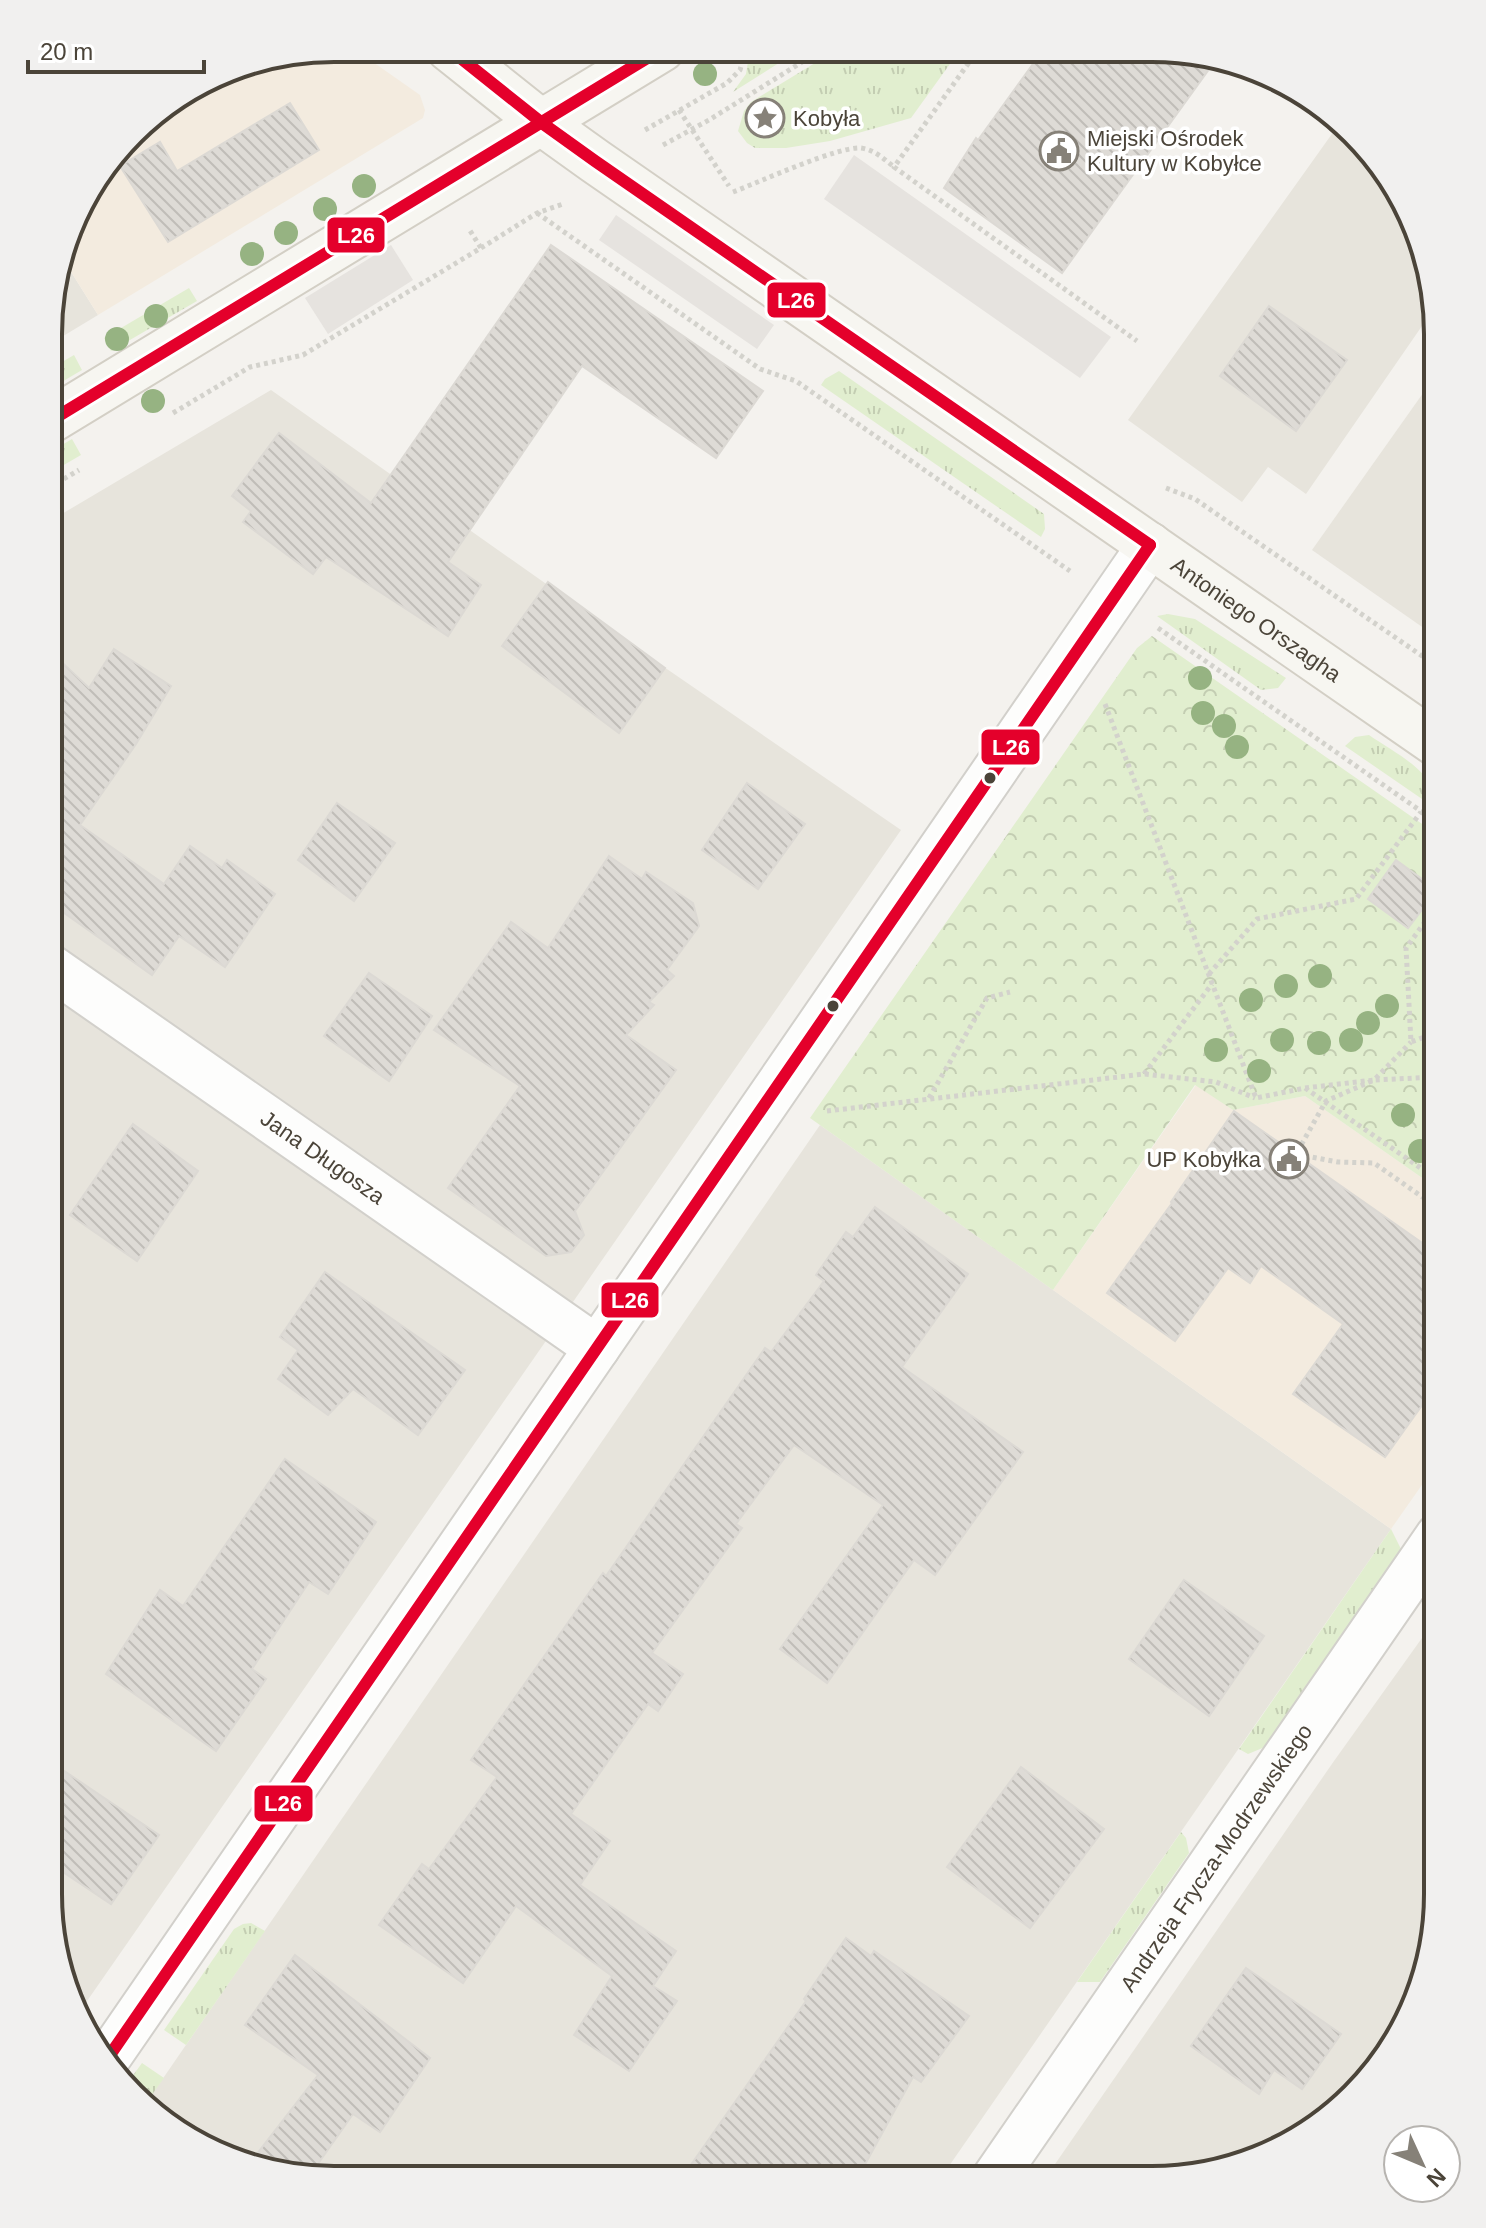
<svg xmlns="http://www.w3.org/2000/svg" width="1486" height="2228" viewBox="0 0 1486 2228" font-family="Helvetica,sans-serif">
	<defs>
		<pattern id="grass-tufts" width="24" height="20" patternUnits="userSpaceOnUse" patternTransform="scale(2)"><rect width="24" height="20" fill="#e1eecf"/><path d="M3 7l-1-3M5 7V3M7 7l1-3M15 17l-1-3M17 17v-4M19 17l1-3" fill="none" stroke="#c3cdb2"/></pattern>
		<pattern id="park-crowns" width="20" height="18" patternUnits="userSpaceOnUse" patternTransform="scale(2)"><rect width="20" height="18" fill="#e1eecf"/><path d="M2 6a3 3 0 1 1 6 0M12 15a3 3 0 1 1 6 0" fill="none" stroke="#c3cdb2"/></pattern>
		<pattern id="building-back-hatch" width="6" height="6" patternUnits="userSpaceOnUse" patternTransform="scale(2)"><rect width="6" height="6" fill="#dedbd6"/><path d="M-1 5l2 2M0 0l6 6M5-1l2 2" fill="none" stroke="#c0bdb8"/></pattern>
	</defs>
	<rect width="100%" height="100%" fill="#f4f2ee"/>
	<g fill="#e7e4dc">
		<path d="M255,61L131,137L146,119L242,63Z"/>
		<path d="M1339,124L1416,224L1433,310L1306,494L1268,467L1242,502L1128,420Z"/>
		<path d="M63,259L98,315L50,344L51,297Z"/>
		<path d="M1438,372V638L1312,550Z"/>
		<path d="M271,390L664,667L901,830L78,2014L70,2004L48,1894L50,521Z"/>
		<path d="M820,1125L1391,1529L940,2179L297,2178L160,2121L146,2103Z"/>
		<path d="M1437,1617V1913L1389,2053L1326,2121L1262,2158L1152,2180H1044L1334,1761Z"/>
	</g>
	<g fill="#f3ebdf">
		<path d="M334,48H353L420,95L425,110L423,118L98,315L63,259L86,192L131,137L255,61Z"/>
		<path d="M1196,1085L1233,1110L1305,1096L1438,1189V1462L1391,1529L1053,1290Z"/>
	</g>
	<g fill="url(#grass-tufts)">
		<path d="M750,49H801L733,92L746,74Z"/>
		<path d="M838,49L960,50L911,118L830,141L786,148H755L747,143L738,131L744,111L751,102Z"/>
		<path d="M189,288L197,301L111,351L104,338Z"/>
		<path d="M74,355L82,370L50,389V369Z"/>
		<path d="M839,371L1044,514L1045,529L1041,537L821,385L825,379Z"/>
		<path d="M72,439L81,455L50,473V452Z"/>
		<path d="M1168,614L1195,619L1286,678L1278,688L1261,690L1157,616Z"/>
		<path d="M1369,735C1396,754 1438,772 1438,810L1345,746L1355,737Z"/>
		<path d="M1391,1529L1401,1549L1265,1747L1248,1754L1239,1749Z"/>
		<path d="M1181,1832L1186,1838L1189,1853L1100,1982H1077Z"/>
		<path d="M251,1923L265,1931L186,2045L164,2030L234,1929L243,1924Z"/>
		<path d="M142,2063L164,2078L146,2103L129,2081Z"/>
	</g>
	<path fill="url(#park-crowns)" d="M1152,636L1438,835V1189L1305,1096L1233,1110L1195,1085L1053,1290L810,1118L1137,648Z"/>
	<g fill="#e6e3df">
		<path d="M854,155L1111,337L1080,378L824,199Z"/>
		<path d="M616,215L774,325L757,349L599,240Z"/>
		<path d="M391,245L413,280L328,334L305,298Z"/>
	</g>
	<g fill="url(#building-back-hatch)" stroke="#dcd9d4" stroke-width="2">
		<path d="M1043,50L1189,51L1215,61L1062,273L944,188L976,138L978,140Z"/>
		<path d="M290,103L319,150L168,242L120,166L160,142L177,171Z"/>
		<path d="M551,245L763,391L716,458L582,366L448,562L481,585L448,636L326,557L313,574L243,522L251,511L232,496L279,433L371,503Z"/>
		<path d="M1269,306L1347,360L1296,431L1220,376Z"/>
		<path d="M548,582L665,668L619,733L502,646Z"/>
		<path d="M114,649L171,686L136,744L80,825L164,884L190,846L222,868L227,860L275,894L225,967L179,936L152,975L50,903V651L89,688Z"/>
		<path d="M747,783L805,824L758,889L702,850Z"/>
		<path d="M337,803L395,843L354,901L298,860Z"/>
		<path d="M609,856L642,879L646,872L693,903L699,926L667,970L674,976L649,1002L654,1005L626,1035L676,1070L575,1211L584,1235L571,1252L546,1256L448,1188L520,1086L434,1030L511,922L548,948Z"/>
		<path d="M1396,860L1437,890L1408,928L1368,899Z"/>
		<path d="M369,973L432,1016L389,1081L324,1036Z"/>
		<path d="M1234,1111L1438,1254V1383L1385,1457L1293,1394L1343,1324L1261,1266L1250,1283L1228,1268L1175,1341L1107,1293L1172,1203L1171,1202Z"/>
		<path d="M133,1124L198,1171L137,1261L70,1215Z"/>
		<path d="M875,1207L968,1274L902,1367L1023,1452L935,1575L914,1560L827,1683L780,1649L883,1505L794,1445L736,1524L742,1528L652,1653L683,1674L658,1711L648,1704L571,1814L610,1841L580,1885L676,1951L653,1986L677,2001L629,2071L574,2035L612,1976L516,1906L463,1983L379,1925L422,1864L429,1869L497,1777L471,1760L603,1573L606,1576L765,1348L771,1352L824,1281L816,1275L846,1232L853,1237Z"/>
		<path d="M325,1272L465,1370L418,1435L353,1389L328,1415L278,1379L298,1350L280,1337Z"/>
		<path d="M285,1459L376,1522L328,1594L309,1582L252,1669L266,1679L216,1751L106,1674L160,1590L183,1606Z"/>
		<path d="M1184,1580L1264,1636L1209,1716L1129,1659Z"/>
		<path d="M48,1760L159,1835L111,1904L48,1862Z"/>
		<path d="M1021,1767L1104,1829L1030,1928L947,1867Z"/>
		<path d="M846,1938L871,1956L874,1951L969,2016L921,2082L913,2077L857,2179H681L806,2001L804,1999Z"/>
		<path d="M295,1955L430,2058L380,2132L353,2114L308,2178H297L253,2159L318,2075L245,2025Z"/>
		<path d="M1246,1968L1341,2034L1302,2089L1274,2070L1259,2094L1191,2046Z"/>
	</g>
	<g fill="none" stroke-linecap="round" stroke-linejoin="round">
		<g stroke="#d2d0cb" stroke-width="48">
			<g id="street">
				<path id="s1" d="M49,966L597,1348"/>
				<path d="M110,2055L1150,545"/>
				<path id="s2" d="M993,2180L1438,1536"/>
			</g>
		</g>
		<g stroke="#d3cfc5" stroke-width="48">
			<g id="secondary">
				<path id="s3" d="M448,48L542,123L595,161L1438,745"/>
				<path d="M50,421L662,49"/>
			</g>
		</g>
		<g stroke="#d3d2cc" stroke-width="5" stroke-dasharray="4 4" stroke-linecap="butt">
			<path d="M978,50L894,167L1137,341"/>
			<path d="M679,110L729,186"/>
			<path d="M645,130L727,83L740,70L746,49"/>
			<path d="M663,145L709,120L823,49"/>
			<path d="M733,192C759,182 839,146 861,148C875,150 884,159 894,167"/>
			<path d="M537,213L760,369L796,381L1070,571"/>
			<path d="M481,248L537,213L563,204"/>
			<path d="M173,413L250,367L303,355L481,248L469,229"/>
			<path d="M50,487L79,470"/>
			<path d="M1166,488L1195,499L1438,667"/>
			<path d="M1158,628L1438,823"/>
			<path d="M1105,704L1256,1098L1305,1088L1374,1080L1411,1042"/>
			<path d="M1209,974L1257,919L1356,899L1421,812"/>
			<path d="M1438,1032L1411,1042L1406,948L1438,904"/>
			<path d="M1144,1074L1212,984"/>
			<path d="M1305,1088L1438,1180"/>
			<path d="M929,1098L987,998L1010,992"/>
			<path d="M827,1111L1144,1074L1216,1082L1255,1098"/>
			<path d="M1438,1208L1374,1163L1338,1162L1296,1154L1326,1101L1374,1080L1438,1077"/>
		</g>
		<use href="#street" stroke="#fdfdfc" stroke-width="44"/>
		<use href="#secondary" stroke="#f7f6f1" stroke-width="44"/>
		<g stroke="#fff" stroke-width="18">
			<g id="bus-1">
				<path d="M448,48L542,123L595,161L1150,545"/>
				<path d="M50,421L662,49"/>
				<path d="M110,2055L1150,545"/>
			</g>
		</g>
		<use href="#bus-1" stroke="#e4002b" stroke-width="12"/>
	</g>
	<g fill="#96b382">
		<circle cx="705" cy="74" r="12"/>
		<circle cx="364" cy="186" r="12"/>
		<circle cx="325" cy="209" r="12"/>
		<circle cx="286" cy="233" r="12"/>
		<circle cx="252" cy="254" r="12"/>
		<circle cx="156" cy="316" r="12"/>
		<circle cx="117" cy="339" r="12"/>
		<circle cx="153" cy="401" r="12"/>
		<circle cx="1200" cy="678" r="12"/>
		<circle cx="1203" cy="713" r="12"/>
		<circle cx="1224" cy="726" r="12"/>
		<circle cx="1237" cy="747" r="12"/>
		<circle cx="1320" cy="976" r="12"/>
		<circle cx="1286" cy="986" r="12"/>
		<circle cx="1251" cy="1000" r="12"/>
		<circle cx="1387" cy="1006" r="12"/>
		<circle cx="1368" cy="1023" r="12"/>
		<circle cx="1282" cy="1040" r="12"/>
		<circle cx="1351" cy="1040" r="12"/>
		<circle cx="1319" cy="1043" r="12"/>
		<circle cx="1216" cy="1050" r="12"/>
		<circle cx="1259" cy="1071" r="12"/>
		<circle cx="1403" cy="1115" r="12"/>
		<circle cx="1420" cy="1151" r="12"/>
	</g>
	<defs>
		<g id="sight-ring" transform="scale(2)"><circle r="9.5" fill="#fff" stroke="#868178" stroke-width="1.5"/><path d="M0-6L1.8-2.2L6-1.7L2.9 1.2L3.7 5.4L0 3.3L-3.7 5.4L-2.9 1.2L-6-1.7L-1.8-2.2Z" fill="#868178"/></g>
		<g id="civic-ring" transform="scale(2)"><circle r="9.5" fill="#fff" stroke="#868178" stroke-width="1.5"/><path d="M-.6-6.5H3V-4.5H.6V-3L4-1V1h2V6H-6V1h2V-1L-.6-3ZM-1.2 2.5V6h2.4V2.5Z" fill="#868178"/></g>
	</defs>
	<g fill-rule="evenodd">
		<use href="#sight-ring" x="765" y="118"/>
		<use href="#civic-ring" x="1059" y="151"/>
		<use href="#civic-ring" x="1289" y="1159"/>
	</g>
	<g fill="#4b4439" stroke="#fff" stroke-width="3">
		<circle cx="990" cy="778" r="7"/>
		<circle cx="833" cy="1006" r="7"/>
	</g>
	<g text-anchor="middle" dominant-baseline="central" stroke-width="7" stroke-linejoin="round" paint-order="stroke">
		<g font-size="22" fill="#4b4439" stroke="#fff" text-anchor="start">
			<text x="793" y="118">Kobyła</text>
			<text x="1087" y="138">Miejski Ośrodek<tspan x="1087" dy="25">Kultury w Kobyłce</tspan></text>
			<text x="1261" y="1159" text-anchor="end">UP Kobyłka</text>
		</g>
		<g font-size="22" fill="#4b4439" stroke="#fff">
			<text stroke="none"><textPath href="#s3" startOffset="990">Antoniego Orszagha</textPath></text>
			<text stroke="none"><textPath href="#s1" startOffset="334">Jana Długosza</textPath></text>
			<text stroke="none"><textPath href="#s2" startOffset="392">Andrzeja Frycza-Modrzewskiego</textPath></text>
		</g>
	</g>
	<path d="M0 0H1486V2228H0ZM334 62H1152A272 272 0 0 1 1424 334V1894A272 272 0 0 1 1152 2166H334A272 272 0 0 1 62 1894V334A272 272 0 0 1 334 62Z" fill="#f1f0ef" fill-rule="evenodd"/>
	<path fill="none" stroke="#4b4439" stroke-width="4" d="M334 62H1152A272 272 0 0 1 1424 334V1894A272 272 0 0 1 1152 2166H334A272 272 0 0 1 62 1894V334A272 272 0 0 1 334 62Z"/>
	<g stroke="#fff" stroke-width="3">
		<rect x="326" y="216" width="60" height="38" rx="8" fill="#e4002b"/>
		<rect x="766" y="281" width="61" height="38" rx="8" fill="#e4002b"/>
		<rect x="980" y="728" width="61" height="38" rx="8" fill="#e4002b"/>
		<rect x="600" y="1281" width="60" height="38" rx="8" fill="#e4002b"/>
		<rect x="253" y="1784" width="61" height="39" rx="8" fill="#e4002b"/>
	</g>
	<g font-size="22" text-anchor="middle" font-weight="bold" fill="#fff">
		<text x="356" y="243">L26</text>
		<text x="796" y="308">L26</text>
		<text x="1011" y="755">L26</text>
		<text x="630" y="1308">L26</text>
		<text x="283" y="1811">L26</text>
	</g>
	<g transform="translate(1422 2164) rotate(134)"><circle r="38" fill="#ffffff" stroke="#b7b4b0" stroke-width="2"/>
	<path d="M0-6L14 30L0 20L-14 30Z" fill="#868178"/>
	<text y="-12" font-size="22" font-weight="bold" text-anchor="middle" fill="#4b4439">N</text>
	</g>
	<path d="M28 60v12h176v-12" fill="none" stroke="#4b4439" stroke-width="4"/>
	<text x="40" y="60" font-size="24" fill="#4b4439" stroke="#ffffff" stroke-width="6" paint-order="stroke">20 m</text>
</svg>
